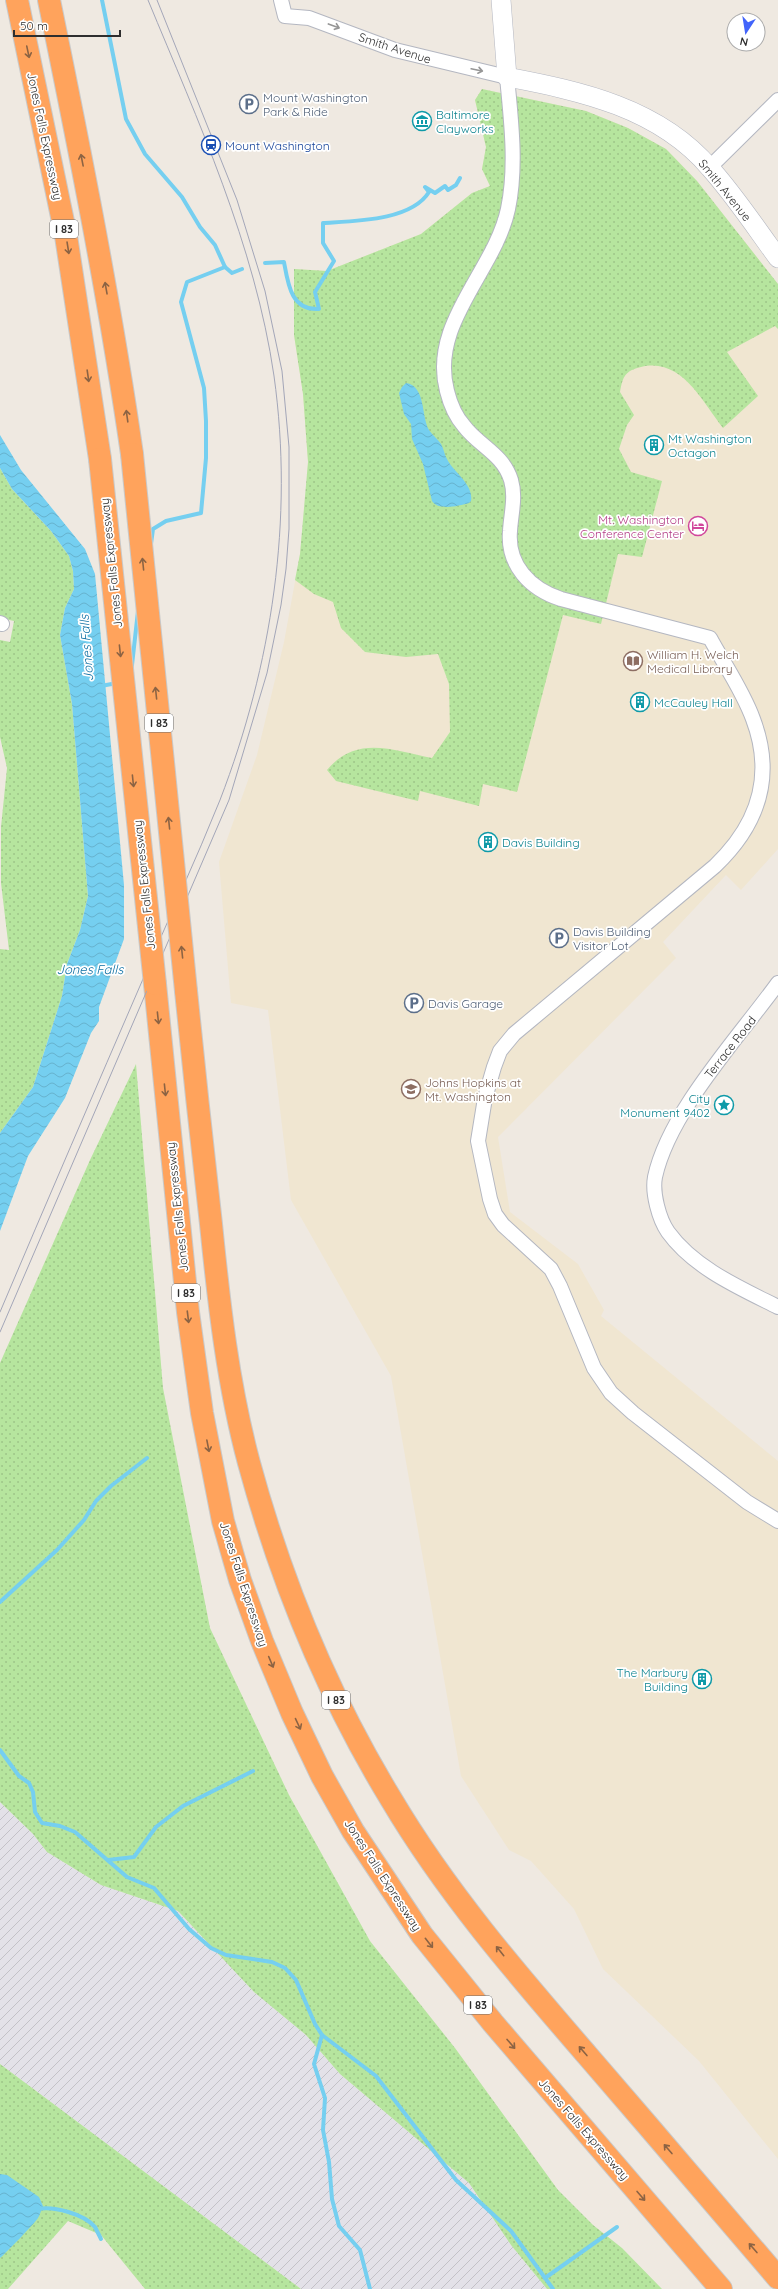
<svg xmlns="http://www.w3.org/2000/svg" width="778" height="2289" viewBox="0 0 778 2289" font-family="Quicksand,sans-serif">
	<defs>
		<pattern id="industrial-furrows" width="10" height="10" patternUnits="userSpaceOnUse"><rect width="10" height="10" fill="#e3e1e8"/><path d="M-1 1l2-2M0 10L10 0M9 11l2-2" fill="none" stroke="#c3c1c7"/></pattern>
		<pattern id="park-dots" width="8" height="8" patternUnits="userSpaceOnUse"><rect width="8" height="8" fill="#b6e59e"/><path d="M2 2h.1M6 6h.1" fill="none" stroke="#9dc588" stroke-width="1.8" stroke-linecap="round"/></pattern>
		<pattern id="water-waves" width="16" height="10" patternUnits="userSpaceOnUse"><rect width="16" height="10" fill="#75cff0"/><path d="M0 5q4-4 8 0t8 0" fill="none" stroke="#66b2ce"/></pattern>
	</defs>
	<rect width="100%" height="100%" fill="#efe9e1"/>
	<path fill="url(#industrial-furrows)" d="M0,1802L33,1834L47,1852L101,1885L178,1911L254,1992L306,2035L340,2074L469,2183L511,2245L547,2289H301L0,2064Z"/>
	<path fill="#f0e6d1" d="M482,89L586,111L628,128L666,149L697,181L778,284V849L741,890L726,875L663,942L676,958L498,1137L510,1212L578,1264L604,1310L601,1316L778,1461V2159L699,2061L603,1969L574,1909L531,1861L509,1850L461,1776L391,1376L291,1200L268,1010L231,1003L219,862L257,755L284,642L300,554L306,498L308,462L303,394L294,335V269L327,271L421,234L472,193L490,186L482,169L486,147L475,100Z"/>
	<g fill="url(#park-dots)">
		<path d="M482,89L586,111L628,128L666,149L697,181L778,284V329L775,326L727,352L758,396L723,428C702,401 681,357 641,367C625,371 623,376 620,392L634,415L627,425L619,449L631,472L662,481L642,557L618,554L601,624L563,615L517,792L483,784L479,806L420,791L418,801L336,781L327,770C357,734 394,751 432,758L450,732L449,684L438,654L406,657L365,652L341,628L333,602L314,594L295,580L300,554L308,462L303,394L294,335V269L327,271L421,234L472,193L490,186L482,169L486,147L475,100Z"/>
		<path d="M0,468L12,489L51,531L69,556L73,571L74,589L65,608L60,635L72,704L88,896L80,930L67,964L62,996L33,1087L0,1133V949L9,950L1,883V827L7,768L0,737V640L10,642L14,621L0,618Z"/>
		<path d="M136,1064L163,1388L210,1628L289,1795L370,1941L455,2048L558,2190L593,2225L622,2248L662,2289H547L511,2245L469,2183L340,2074L306,2035L254,1992L178,1911L101,1885L47,1852L33,1834L0,1802V1363L90,1160Z"/>
		<path d="M0,2064L301,2289H145L101,2235L68,2221L8,2289H0Z"/>
	</g>
	<g fill="url(#water-waves)">
		<path d="M406,383C426,386 421,416 429,430C432,435 438,439 441,444C444,449 444,454 447,459C453,472 474,484 471,501L469,503C459,506 438,511 432,501L423,464L412,439L411,424L404,414L399,393L402,387Z"/>
		<path d="M0,435L21,470L85,549L95,574L124,885V939L99,1007V1021L91,1033L65,1098L28,1156L0,1231V1133L33,1087L62,996L67,964L80,930L88,896L72,704L60,635L65,608L74,589L73,571L69,556L51,531L12,489L0,468Z"/>
		<path d="M0,2174L7,2175L39,2197L43,2206C41,2210 40,2215 38,2218C35,2223 3,2256 0,2258Z"/>
	</g>
	<g fill="none" stroke-linecap="round" stroke-linejoin="round">
		<g stroke="#75cff0" stroke-width="4">
			<path d="M102,0L126,119L145,154L182,197L200,227L215,245L225,267L232,273L242,269"/>
			<path d="M265,263L284,262C288,284 291,311 319,309L315,292L334,261L323,243V223C354,221 411,221 429,192L425,187L435,193L445,186L448,190L456,185L460,178"/>
			<path d="M151,544L153,529L166,521L201,513L206,458V421L204,388L181,302L187,282L225,267"/>
			<path d="M131,674L138,611"/>
			<path d="M101,686L117,683"/>
			<path d="M0,1602L57,1550L84,1520L96,1501L111,1486L147,1458"/>
			<path d="M0,1750L19,1776L29,1783L33,1792L35,1812L42,1823L60,1826L75,1832L127,1877L154,1888L189,1929L211,1948L226,1955L272,1962L285,1968L296,1980L315,2024L322,2035L376,2076L456,2180L511,2231L553,2289"/>
			<path d="M108,1860L134,1857L156,1827L183,1806L253,1771"/>
			<path d="M322,2035L314,2064L325,2098L323,2130L329,2162L332,2199L339,2226L360,2250L370,2289"/>
			<path d="M38,2209C54,2206 84,2214 95,2227C97,2231 99,2235 101,2239"/>
			<path d="M545,2278L617,2227"/>
		</g>
		<g stroke="#b4b7c1" stroke-width="16">
			<g id="minor">
				<path d="M281,0L285,16L309,18L395,50L507,77C511,120 517,166 508,209C495,271 429,323 447,391C450,403 456,417 464,426C479,446 503,454 511,480C516,497 511,514 510,531C507,565 530,589 561,599L710,638C724,664 743,691 753,719C775,777 758,825 715,866L514,1034L500,1051L494,1067L485,1098L478,1141L490,1199L495,1214L503,1225L551,1269L560,1286L594,1368L611,1393L633,1413L747,1502L778,1521"/>
				<path d="M710,167L778,100"/>
				<path d="M0,623L2,624"/>
				<path d="M778,983C739,1037 669,1112 655,1177C652,1193 659,1219 668,1232C694,1268 740,1288 778,1307"/>
			</g>
		</g>
		<g stroke="#b4b7c1" stroke-width="20">
			<path id="secondary" d="M501,0L507,77C581,91 659,108 710,168C735,196 756,228 778,258"/>
		</g>
		<g stroke="#c9c9c9" stroke-width="24">
			<g id="motorway">
				<path d="M17,0L66,236L100,459"/>
				<path d="M49,0C80,151 110,302 132,454"/>
				<path d="M155,984L188,1312L202,1413L223,1521L240,1580L262,1641L292,1713L322,1776L353,1831L422,1935L493,2023L721,2289"/>
				<path d="M186,991C194,1069 202,1146 211,1224C219,1304 228,1385 249,1463C281,1581 327,1694 391,1799C446,1892 517,1974 587,2055C651,2129 714,2203 778,2278"/>
			</g>
		</g>
		<use href="#minor" stroke="#fff" stroke-width="14"/>
		<use href="#secondary" stroke="#fff" stroke-width="19"/>
		<use href="#motorway" stroke="#ffa35c" stroke-width="22"/>
		<g stroke="#a3a6b8" stroke-width="1">
			<path d="M0,1312C47,1201 95,1090 143,979C168,919 196,860 220,800C272,665 294,519 274,376C255,245 198,121 148,0"/>
			<path d="M0,1332L229,800L267,673L281,605L286,569L289,529V447L282,371L265,291L237,200L157,0"/>
		</g>
		<g stroke="#c9c9c9" stroke-width="24" stroke-linecap="butt">
			<g id="motorway-bridge">
				<path d="M132,454L186,991"/>
				<path d="M100,459L155,984"/>
			</g>
		</g>
		<use href="#motorway-bridge" stroke="#ffa35c" stroke-width="22"/>
	</g>
	<defs><path id="oneway-shaft" d="M-6 0H5M1.5-3L5.5 0L1.5 3" fill="none" stroke-width="1.6" stroke-linecap="round" stroke-linejoin="round"/></defs>
	<g stroke="#969696">
		<use href="#oneway-shaft" transform="translate(334 26) rotate(20)"/>
		<use href="#oneway-shaft" transform="translate(477 70) rotate(12)"/>
	</g>
	<g stroke="#8c6343">
		<use href="#oneway-shaft" transform="translate(28 52) rotate(78)"/>
		<use href="#oneway-shaft" transform="translate(82 160) rotate(-101)"/>
		<use href="#oneway-shaft" transform="translate(68 248) rotate(81)"/>
		<use href="#oneway-shaft" transform="translate(106 288) rotate(-100)"/>
		<use href="#oneway-shaft" transform="translate(88 376) rotate(82)"/>
		<use href="#oneway-shaft" transform="translate(127 416) rotate(-98)"/>
		<use href="#oneway-shaft" transform="translate(143 564) rotate(-96)"/>
		<use href="#oneway-shaft" transform="translate(120 651) rotate(84)"/>
		<use href="#oneway-shaft" transform="translate(156 693) rotate(-96)"/>
		<use href="#oneway-shaft" transform="translate(133 781) rotate(84)"/>
		<use href="#oneway-shaft" transform="translate(169 823) rotate(-96)"/>
		<use href="#oneway-shaft" transform="translate(182 952) rotate(-96)"/>
		<use href="#oneway-shaft" transform="translate(158 1018) rotate(84)"/>
		<use href="#oneway-shaft" transform="translate(165 1090) rotate(84)"/>
		<use href="#oneway-shaft" transform="translate(188 1317) rotate(83)"/>
		<use href="#oneway-shaft" transform="translate(208 1446) rotate(79)"/>
		<use href="#oneway-shaft" transform="translate(271 1662) rotate(67)"/>
		<use href="#oneway-shaft" transform="translate(298 1724) rotate(65)"/>
		<use href="#oneway-shaft" transform="translate(429 1943) rotate(52)"/>
		<use href="#oneway-shaft" transform="translate(500 1951) rotate(-129)"/>
		<use href="#oneway-shaft" transform="translate(511 2044) rotate(49)"/>
		<use href="#oneway-shaft" transform="translate(583 2051) rotate(-131)"/>
		<use href="#oneway-shaft" transform="translate(668 2149) rotate(-131)"/>
		<use href="#oneway-shaft" transform="translate(641 2196) rotate(49)"/>
		<use href="#oneway-shaft" transform="translate(753 2248) rotate(-131)"/>
	</g>
	<defs>
		<g id="parking-ring" transform="scale(1)"><circle r="9.5" fill="#fff" stroke="#5c6f8a" stroke-width="1.5"/><path d="M-3.5-5.5H1a3.5 3.5 0 0 1 0 7H-1V5.5H-3.5ZM-1-3.4V-.6H.8a1.4 1.4 0 0 0 0-2.8Z" fill="#5c6f8a"/></g>
		<g id="museum-ring" transform="scale(1)"><circle r="9.5" fill="#fff" stroke="#0f9aa8" stroke-width="1.5"/><path d="M0-6L6-3V-2H-6V-3ZM-5-1h2V3h-2ZM-1-1h2V3h-2ZM3-1h2V3H3ZM-6 4H6V6H-6Z" fill="#0f9aa8"/></g>
		<g id="station-ring" transform="scale(1)"><circle r="9.5" fill="#fff" stroke="#1a4fb4" stroke-width="1.5"/><path d="M-3-6H3Q5-6 5-4V2Q5 4 3 4L4.5 6H3L1.5 4h-3L-3 6H-4.5L-3 4Q-5 4-5 2V-4Q-5-6-3-6ZM-3.5-4v3h7v-3ZM-3.5 1v1.5H-2V1ZM2 1v1.5H3.5V1Z" fill="#1a4fb4"/></g>
		<g id="building-ring" transform="scale(1)"><circle r="9.5" fill="#fff" stroke="#0f9aa8" stroke-width="1.5"/><path d="M-4-6H4V6H1V3H-1V6H-4ZM-2.5-4.3h1.7v1.8h-1.7ZM.8-4.3h1.7v1.8H.8ZM-2.5-1h1.7V.8h-1.7ZM.8-1h1.7V.8H.8Z" fill="#0f9aa8"/></g>
		<g id="hotel-ring" transform="scale(1)"><circle r="9.5" fill="#fff" stroke="#d1479c" stroke-width="1.5"/><path d="M-6-4.5h1.5V1H6V5H4.5V3h-9V5H-6ZM-4 0a1.8 1.8 0 1 1 3.6 0ZM.5 0V-2.5h3Q6-2.5 6 0Z" fill="#d1479c"/></g>
		<g id="library-ring" transform="scale(1)"><circle r="9.5" fill="#fff" stroke="#8d6e63" stroke-width="1.5"/><path d="M-6-4Q-3-5.5-.7-3.5V5Q-3 3-6 4ZM6-4Q3-5.5 .7-3.5V5Q3 3 6 4Z" fill="#8d6e63"/></g>
		<g id="university-ring" transform="scale(1)"><circle r="9.5" fill="#fff" stroke="#8d6e63" stroke-width="1.5"/><path d="M0-5L7-2L0 1L-7-2ZM-4 1L0 2.5L4 1V4Q0 6-4 4Z" fill="#8d6e63"/></g>
		<g id="sight-ring" transform="scale(1)"><circle r="9.5" fill="#fff" stroke="#0f9aa8" stroke-width="1.5"/><path d="M0-6L1.8-2.2L6-1.7L2.9 1.2L3.7 5.4L0 3.3L-3.7 5.4L-2.9 1.2L-6-1.7L-1.8-2.2Z" fill="#0f9aa8"/></g>
	</defs>
	<g fill-rule="evenodd">
		<use href="#parking-ring" x="249" y="104"/>
		<use href="#museum-ring" x="422" y="121"/>
		<use href="#station-ring" x="211" y="145"/>
		<use href="#building-ring" x="654" y="445"/>
		<use href="#hotel-ring" x="698" y="526"/>
		<use href="#library-ring" x="633" y="661"/>
		<use href="#building-ring" x="640" y="702"/>
		<use href="#building-ring" x="488" y="842"/>
		<use href="#parking-ring" x="559" y="938"/>
		<use href="#parking-ring" x="414" y="1003"/>
		<use href="#university-ring" x="411" y="1089"/>
		<use href="#sight-ring" x="724" y="1105"/>
		<use href="#building-ring" x="702" y="1679"/>
	</g>
	<g text-anchor="middle" dominant-baseline="central" stroke-width="3.5" stroke-linejoin="round" paint-order="stroke">
		<g fill="#fff" stroke="#6d6d6d" stroke-width="1">
			<rect x="50" y="220" width="28" height="18" rx="3"/>
			<rect x="145" y="714" width="28" height="18" rx="3"/>
			<rect x="172" y="1284" width="28" height="18" rx="3"/>
			<rect x="322" y="1691" width="28" height="18" rx="3"/>
			<rect x="464" y="1996" width="28" height="18" rx="3"/>
		</g>
		<g font-size="11" font-weight="bold" fill="#2e2e2e">
			<text x="64" y="229">I 83</text>
			<text x="159" y="723">I 83</text>
			<text x="186" y="1293">I 83</text>
			<text x="336" y="1700">I 83</text>
			<text x="478" y="2005">I 83</text>
		</g>
		<g font-size="12" fill="#2e2e2e" stroke="#fff">
			<text transform="translate(395 48) rotate(18)">Smith Avenue</text>
			<text transform="translate(45 136) rotate(78)">Jones Falls Expressway</text>
			<text transform="translate(725 190) rotate(51)">Smith Avenue</text>
			<text transform="translate(111 563) rotate(-96)">Jones Falls Expressway</text>
			<text transform="translate(144 885) rotate(-96)">Jones Falls Expressway</text>
			<text transform="translate(730 1047) rotate(-52)">Terrace Road</text>
			<text transform="translate(177 1207) rotate(-96)">Jones Falls Expressway</text>
			<text transform="translate(244 1584) rotate(72)">Jones Falls Expressway</text>
			<text transform="translate(383 1875) rotate(57)">Jones Falls Expressway</text>
			<text transform="translate(584 2129) rotate(49)">Jones Falls Expressway</text>
		</g>
		<g font-size="12" fill="#4e5e75" stroke="#fff" text-anchor="start">
			<text x="263" y="97">Mount Washington<tspan x="263" dy="14">Park &amp; Ride</tspan></text>
			<text x="573" y="931">Davis Building<tspan x="573" dy="14">Visitor Lot</tspan></text>
			<text x="428" y="1003">Davis Garage</text>
		</g>
		<g font-size="12" fill="#0d838f" stroke="#fff" text-anchor="start">
			<text x="436" y="114">Baltimore<tspan x="436" dy="14">Clayworks</tspan></text>
			<text x="668" y="438">Mt Washington<tspan x="668" dy="14">Octagon</tspan></text>
			<text x="654" y="702">McCauley Hall</text>
			<text x="502" y="842">Davis Building</text>
			<text x="710" y="1098" text-anchor="end">City<tspan x="710" dy="14">Monument 9402</tspan></text>
			<text x="688" y="1672" text-anchor="end">The Marbury<tspan x="688" dy="14">Building</tspan></text>
		</g>
		<g font-size="12" fill="#164399" stroke="#fff" text-anchor="start">
			<text x="225" y="145">Mount Washington</text>
		</g>
		<g font-size="12" fill="#b23c85" stroke="#fff" text-anchor="end">
			<text x="684" y="519">Mt. Washington<tspan x="684" dy="14">Conference Center</tspan></text>
		</g>
		<g font-size="12" fill="#785e54" stroke="#fff" text-anchor="start">
			<text x="647" y="654">William H. Welch<tspan x="647" dy="14">Medical Library</tspan></text>
			<text x="425" y="1082">Johns Hopkins at<tspan x="425" dy="14">Mt. Washington</tspan></text>
		</g>
		<g font-size="13" font-style="italic" fill="#0d6fa3" stroke="#fff">
			<text transform="translate(86 648) rotate(-94)">Jones Falls</text>
			<text x="90" y="969">Jones Falls</text>
		</g>
	</g>
	<g transform="translate(746 32) rotate(192)"><circle r="19" fill="#ffffff" stroke="#ababab"/>
	<path d="M0-3L7 15L0 10L-7 15Z" fill="#4264fb"/>
	<text y="-6" font-size="11" font-weight="bold" text-anchor="middle" fill="#2e2e2e">N</text>
	</g>
	<path d="M14 30v6h106v-6" fill="none" stroke="#2e2e2e" stroke-width="2"/>
	<text x="20" y="30" font-size="12" fill="#2e2e2e" stroke="#ffffff" stroke-width="3" paint-order="stroke">50 m</text>
</svg>
